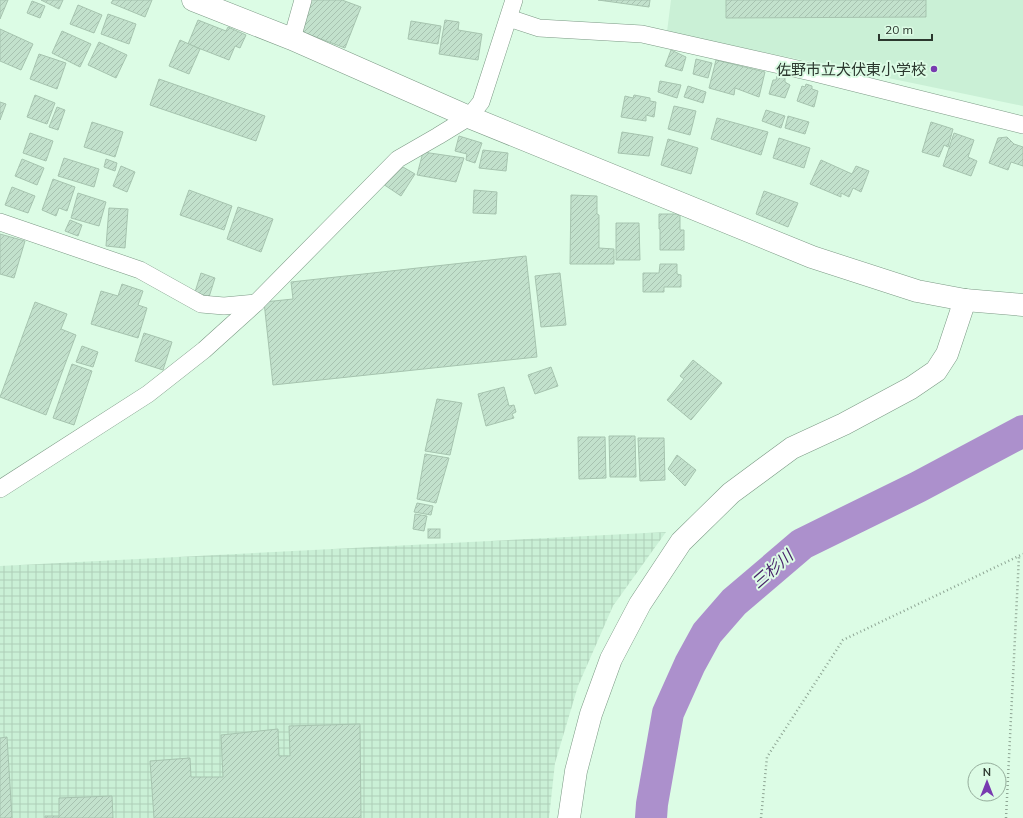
<svg xmlns="http://www.w3.org/2000/svg" width="1023" height="818" viewBox="0 0 1023 818" font-family="Mulish,'Noto Sans JP',sans-serif">
	<defs>
		<pattern id="industrial-grid" width="8" height="8" patternUnits="userSpaceOnUse"><rect width="8" height="8" fill="#caf0d6"/><path d="M0 4h8M4 0v8" fill="none" stroke="#aeceb8"/></pattern>
		<pattern id="building-hatch" width="6" height="6" patternUnits="userSpaceOnUse"><rect width="6" height="6" fill="#c2e1cc"/><path d="M-1 1l2-2M0 6l6-6M5 7l2-2" fill="none" stroke="#a7c2b0"/></pattern>
	</defs>
	<rect width="100%" height="100%" fill="#dcfce5"/>
	<path fill="#caf0d6" d="M671,0H1023V106L667,32Z"/>
	<path fill="url(#industrial-grid)" d="M666,532L613,606L578,686L555,763L549,818H0V566Z"/>
	<g fill="none" stroke-linecap="round" stroke-linejoin="round">
		<path stroke="#ac90cc" stroke-width="32" d="M651,818L652,804L668,713L690,664L707,633L734,602L802,544L918,487L1023,431"/>
	</g>
	<g fill="url(#building-hatch)" stroke="#a6c4af">
		<path d="M0,0H8L0,19Z"/>
		<path d="M41,0H63L59,9Z"/>
		<path d="M113,0H152L145,17L111,3Z"/>
		<path d="M308,0H342L361,7L345,48L297,30Z"/>
		<path d="M598,0H650L649,7Z"/>
		<path d="M726,0H926V17L726,18Z"/>
		<path d="M32,1L45,6L40,18L27,13Z"/>
		<path d="M78,5L102,15L94,33L70,24Z"/>
		<path d="M108,14L136,24L129,44L101,34Z"/>
		<path d="M198,20L226,31L228,27L246,35L240,48L235,46L229,60L188,44Z"/>
		<path d="M445,20L459,22L458,30L482,34L478,60L439,54Z"/>
		<path d="M411,21L441,26L438,44L408,39Z"/>
		<path d="M0,29L33,44L21,70L0,61Z"/>
		<path d="M62,31L91,44L80,67L52,53Z"/>
		<path d="M180,40L200,49L189,74L169,66Z"/>
		<path d="M99,42L127,55L116,78L88,65Z"/>
		<path d="M671,50L686,57L682,71L665,66Z"/>
		<path d="M39,54L66,63L57,89L30,79Z"/>
		<path d="M696,59L712,63L708,78L693,74Z"/>
		<path d="M716,60L765,72L759,97L735,88L734,95L709,88Z"/>
		<path d="M777,76L785,78V82L790,85L785,98L769,94L773,80H776Z"/>
		<path d="M159,79L265,116L256,141L150,105Z"/>
		<path d="M660,81L681,85L677,98L658,92Z"/>
		<path d="M806,84L812,86V89L818,91L814,107L797,101L802,86L805,87Z"/>
		<path d="M688,86L706,92L703,103L684,97Z"/>
		<path d="M35,95L55,103L47,124L27,117Z"/>
		<path d="M634,95L650,98V101L656,102L654,117L646,115V121L621,117L625,96L633,98Z"/>
		<path d="M0,102L6,104L0,120Z"/>
		<path d="M674,106L696,111L690,135L668,129Z"/>
		<path d="M57,107L65,110L58,130L49,127Z"/>
		<path d="M766,110L785,116L781,128L762,121Z"/>
		<path d="M788,116L809,122L805,134L785,128Z"/>
		<path d="M717,118L768,132L761,155L711,139Z"/>
		<path d="M92,122L123,132L115,157L84,147Z"/>
		<path d="M931,122L953,129L948,147L944,145L939,157L922,152Z"/>
		<path d="M622,132L653,137L649,156L618,153Z"/>
		<path d="M30,133L53,141L46,161L23,153Z"/>
		<path d="M954,133L974,140L968,157L977,161L971,176L943,166Z"/>
		<path d="M459,136L482,143L475,163L466,160L467,154L455,151Z"/>
		<path d="M1007,137L1014,144L1023,147V166L1011,162L1008,170L989,163L998,138Z"/>
		<path d="M779,138L810,148L804,168L773,158Z"/>
		<path d="M668,139L698,148L691,174L661,165Z"/>
		<path d="M483,150L508,153L506,171L479,168Z"/>
		<path d="M423,152L464,158L456,182L417,175Z"/>
		<path d="M64,158L99,169L94,187L58,176Z"/>
		<path d="M22,159L44,168L37,185L15,176Z"/>
		<path d="M106,159L117,163L115,171L104,167Z"/>
		<path d="M821,160L852,174L856,166L869,171L861,192L853,188L849,197L841,193V197L810,184Z"/>
		<path d="M396,163L415,174L401,196L383,184Z"/>
		<path d="M121,166L135,172L127,192L113,186Z"/>
		<path d="M53,179L75,187L67,211L59,208L56,216L42,210Z"/>
		<path d="M12,187L35,196L28,213L5,205Z"/>
		<path d="M189,190L232,206L224,230L180,215Z"/>
		<path d="M474,190L497,192L496,214L473,213Z"/>
		<path d="M764,191L798,203L788,227L756,214Z"/>
		<path d="M78,193L106,202L99,226L71,218Z"/>
		<path d="M571,195L597,196V214L599,215V248L614,249V264H570Z"/>
		<path d="M238,207L273,219L261,252L227,239Z"/>
		<path d="M109,208L128,209L125,248L106,246Z"/>
		<path d="M659,214H680V230H684V250H660V229H659Z"/>
		<path d="M70,220L82,225L78,236L65,231Z"/>
		<path d="M616,223H639L640,260H616Z"/>
		<path d="M0,234L25,241L14,278L0,274Z"/>
		<path d="M526,256L537,357L273,385L264,302L293,299L291,282Z"/>
		<path d="M660,264H677V274L681,275V287H664V292H643V273H659Z"/>
		<path d="M201,273L215,278L209,297L195,292Z"/>
		<path d="M560,273L566,325L541,327L535,276Z"/>
		<path d="M122,284L143,291L138,305L147,308L138,338L91,324L101,291L118,296Z"/>
		<path d="M35,302L67,314L61,329L76,335L46,415L0,397Z"/>
		<path d="M144,333L172,342L163,370L135,361Z"/>
		<path d="M82,346L98,352L93,367L76,362Z"/>
		<path d="M693,360L722,383L691,420L667,400L684,379L680,376Z"/>
		<path d="M72,364L92,371L74,425L53,418Z"/>
		<path d="M551,367L558,386L535,394L528,375Z"/>
		<path d="M504,387L509,406L514,405L516,412L512,414L514,418L486,426L478,394Z"/>
		<path d="M437,399L462,403L450,455L425,451Z"/>
		<path d="M609,436H635L636,477H610Z"/>
		<path d="M578,437H605L606,478L579,479Z"/>
		<path d="M638,438H664L665,480L640,481Z"/>
		<path d="M425,454L449,458L436,503L417,499Z"/>
		<path d="M677,455L696,470L685,486L668,469Z"/>
		<path d="M417,503L433,506L431,515L414,512Z"/>
		<path d="M415,514L427,516L424,531L413,529Z"/>
		<rect x="428" y="529" width="12" height="9"/>
		<path d="M360,724L361,818H154L150,761L190,758L191,777H223L221,735L278,729L279,756H290L289,726Z"/>
		<path d="M7,737L12,818H0V738Z"/>
		<path d="M112,796L113,818H45V816H59V798Z"/>
	</g>
	<g fill="none" stroke-linecap="round" stroke-linejoin="round">
		<g stroke="#7c9985" stroke-width="18">
			<g id="street">
				<path d="M509,18L539,28L642,34L815,73L1023,125"/>
				<path d="M292,39L303,0"/>
				<path d="M0,222L140,270L201,304L224,306L256,303"/>
				<path d="M0,489L148,394L204,350L256,303L398,159L438,136L469,117L481,102L514,0"/>
			</g>
		</g>
		<g stroke="#7c9985" stroke-width="23">
			<g id="secondary">
				<path d="M193,0L292,39L469,117L812,257L917,291L965,300L1023,305"/>
				<path d="M569,818L576,771L591,714L611,659L640,604L681,542L731,493L792,448L844,424L911,388L936,371L947,354L965,300"/>
			</g>
		</g>
		<g stroke="#8ea594" stroke-width="2.5" stroke-dasharray="1 3" stroke-linecap="butt">
			<path d="M761,818L767,757L843,640L1023,554"/>
			<path d="M1006,818L1019,556"/>
		</g>
		<use href="#street" stroke="#fff" stroke-width="17"/>
		<use href="#secondary" stroke="#fff" stroke-width="22"/>
	</g>
	<circle fill="#783ab0" stroke="#dcfce5" stroke-width="1.5" cx="934" cy="69" r="4"/>
	<g text-anchor="middle" dominant-baseline="central" stroke-width="4" stroke-linejoin="round" paint-order="stroke">
		<g font-size="15" fill="#2b372e" stroke="#dcfce5" text-anchor="end">
			<text x="926" y="69">佐野市立犬伏東小学校</text>
		</g>
		<g font-size="16" font-style="italic" fill="#472269" stroke="#dcfce5">
			<text transform="translate(772 569) rotate(-41)">三杉川</text>
		</g>
	</g>
	<g transform="translate(987 782)"><circle r="19" fill="#dcfce5" stroke="#95ad9c"/>
	<path d="M0-3L7 15L0 10L-7 15Z" fill="#783ab0"/>
	<text y="-6" font-size="11" font-weight="bold" text-anchor="middle" fill="#2b372e">N</text>
	</g>
	<path d="M879 34v6h53v-6" fill="none" stroke="#2b372e" stroke-width="2"/>
	<text x="885" y="34" font-size="12" fill="#2b372e" stroke="#dcfce5" stroke-width="3" paint-order="stroke">20 m</text>
</svg>
